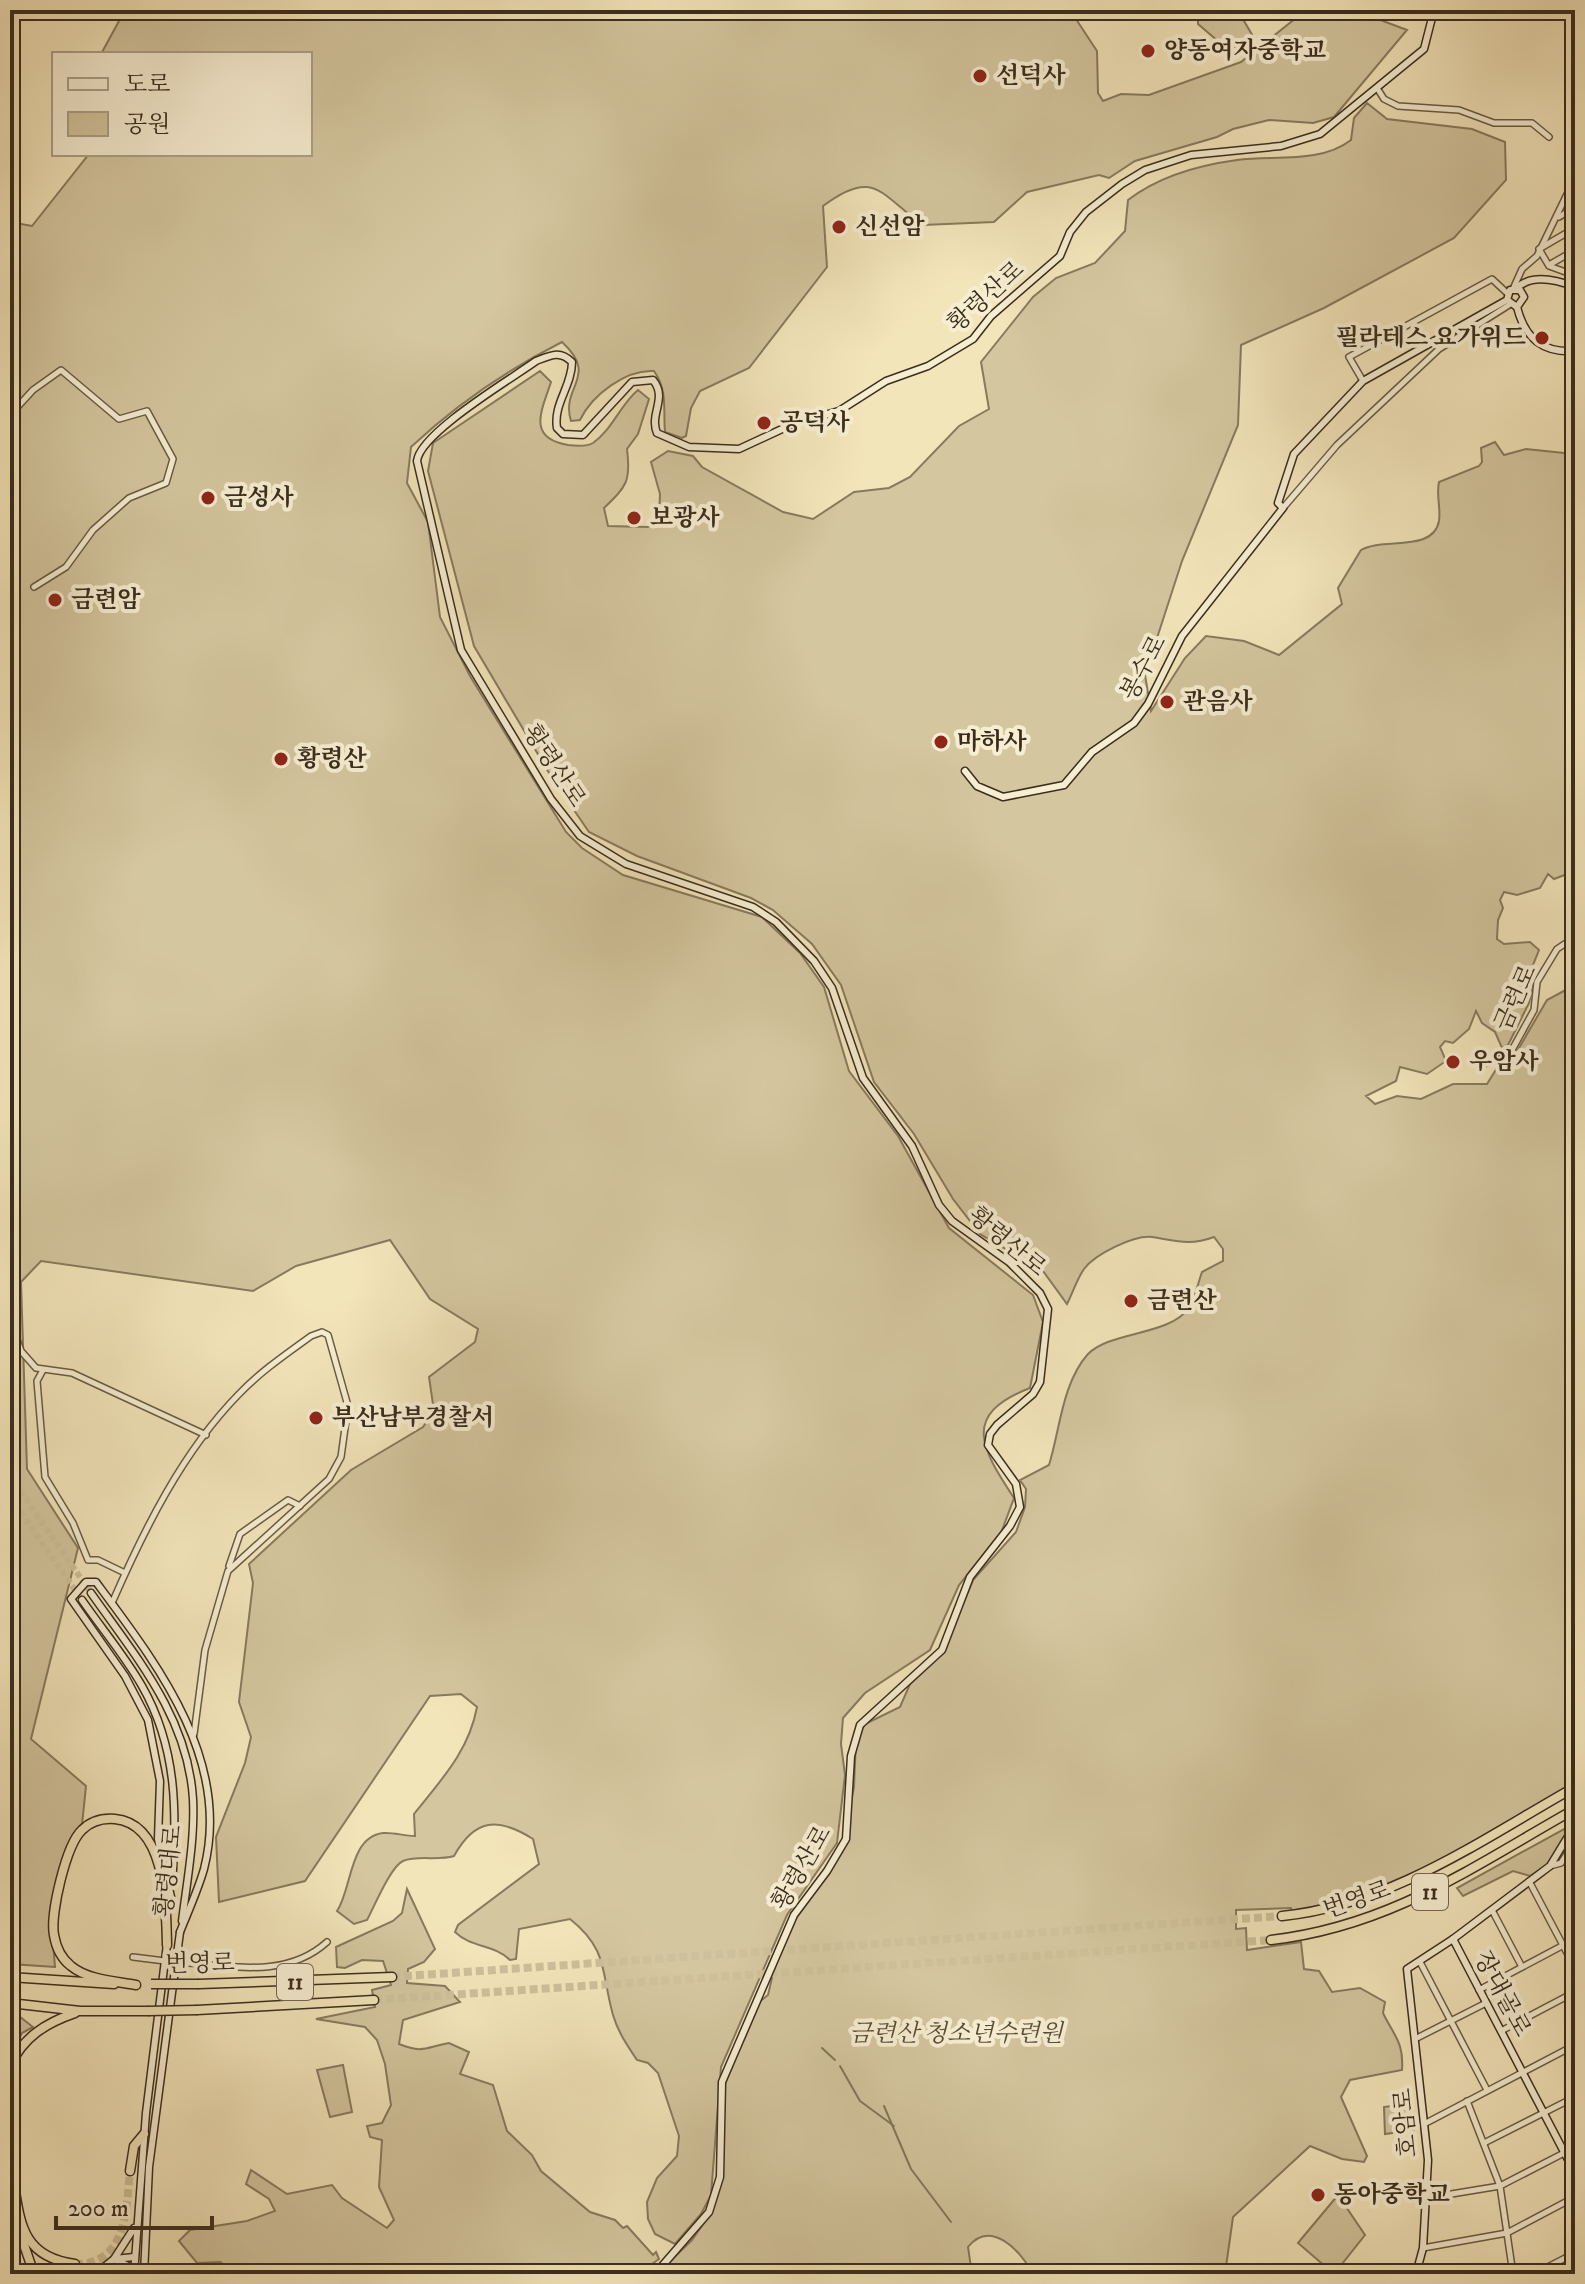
<svg xmlns="http://www.w3.org/2000/svg" width="1585" height="2284" viewBox="0 0 1585 2284" font-family="'IM FELL DW Pica','Noto Serif KR',serif">
	<rect width="100%" height="100%" fill="#f3e5ba"/>
	<filter id="stains"><feTurbulence type="fractalNoise" baseFrequency=".0025" numOctaves="4"/><feColorMatrix values="0 0 0 0 .2 0 0 0 0 .09 0 0 0 0 .02 0 0 0 .5 -.17"/></filter>
	<radialGradient id="worn" r=".72"><stop offset=".6" stop-color="#630" stop-opacity="0"/><stop offset="1" stop-color="#630" stop-opacity=".3"/></radialGradient>
	<g fill="#d4c69f" stroke="#877a5e" stroke-width="2">
		<path d="M125,10H1070L1097,51L1098,93L1103,101L1121,94L1149,95L1241,62L1306,10H1354L1407,30L1334,117L1313,123L1269,120L1233,129L1217,137L1135,161L1109,178L1099,175L1027,192L994,222L923,225C880,195 875,167 823,206L827,267L749,368L700,391L691,408L686,436L682,438L665,432C663,409 668,391 654,371C626,369 592,395 580,420L571,421C560,386 600,377 562,342C505,371 458,403 411,447L407,483L428,522L440,617L470,676L566,832L582,848L623,875L762,917L800,953L824,987L849,1071L898,1136L949,1228L1033,1295L1043,1322L1030,1388C960,1415 982,1449 1014,1498L1001,1533L959,1585L930,1650L865,1693L843,1718L841,1744L845,1775L837,1843L787,1915L721,2067L711,2195L701,2214L675,2244L655,2234L648,2219L647,2202L657,2178L677,2156L679,2136L658,2073L648,2063L637,2060C627,2045 618,2032 613,2015C601,1973 609,1950 570,1919L519,1929L516,1959L510,1960C494,1944 471,1948 455,1932L458,1925L539,1864L533,1839C498,1817 475,1818 454,1856C438,1861 417,1855 403,1861C391,1866 374,1907 367,1920L354,1924L337,1911C352,1889 349,1837 383,1833C393,1832 404,1836 415,1836L414,1814C441,1780 469,1751 477,1707L461,1694L430,1696L305,1881L219,1902L216,1837L245,1763L251,1737L239,1702L253,1583L249,1564L351,1470L423,1427L434,1411L429,1377L475,1342L478,1329L430,1299L390,1240L296,1266L253,1291L41,1261L21,1282L27,1469L78,1548L31,1739L86,1786L82,1825L66,1848L51,1916L55,1967L10,1964V222L32,226L89,154H310V54H101Z"/>
		<path d="M1198,10H1231L1244,21L1254,38L1241,46L1226,48L1198,24Z"/>
		<path d="M1367,103L1387,119L1472,129L1505,142L1506,180L1454,238L1324,308L1241,345L1238,425L1182,561L1145,675L1151,711L1185,658L1206,636L1244,641L1279,655L1342,604L1338,588L1361,550C1383,537 1433,553 1439,521C1441,508 1436,495 1439,482L1479,466L1482,462L1481,448L1495,442L1504,455L1526,449L1564,453L1575,445V871L1554,879L1548,874L1540,888L1517,895L1504,892L1500,900L1503,908L1498,920L1497,939L1504,944L1530,942L1539,950L1533,965V988L1529,1003L1508,1045L1502,1048L1495,1032L1482,1023L1476,1011L1469,1029L1453,1043L1445,1041L1440,1047L1446,1061L1427,1074L1400,1067L1396,1081L1366,1096L1375,1104L1397,1096L1421,1099L1453,1084H1487L1497,1068L1516,1053L1547,1000L1575,985V1783L1421,1871L1354,1899L1292,1912L1291,1908L1236,1910V1929L1246,1928L1247,1950L1301,1942L1304,1969L1319,1971L1332,1992L1360,1988L1385,2002L1383,2013C1394,2036 1404,2042 1402,2070L1350,2080L1341,2097L1367,2156L1364,2162L1342,2159L1310,2146L1233,2217L1225,2274H1029L1031,2271C1020,2250 990,2219 968,2247L972,2274H657L692,2240L712,2211L722,2179L725,2084L758,2003L768,1995L777,1957L795,1920L842,1850L854,1787L856,1740L865,1724L900,1707L910,1684L942,1654L973,1580L1016,1532L1025,1507L1026,1489L1020,1480L1049,1465C1060,1430 1062,1383 1088,1354C1110,1331 1169,1336 1189,1308C1195,1298 1198,1283 1202,1272L1223,1261V1249L1214,1237C1190,1246 1177,1241 1152,1237C1134,1235 1095,1254 1084,1269C1077,1279 1073,1292 1067,1304L1043,1271L980,1234L953,1199L914,1134L874,1082L841,985L812,944L773,910L751,898L637,856L589,832L552,778L474,646L428,471L433,443L540,371L551,382C542,410 526,438 568,445C576,446 586,447 593,443C612,430 620,405 638,390L649,399L638,434L627,449C631,481 627,486 604,508L608,526L648,527L659,516L660,494L651,462L668,451L693,456L702,467L783,512L813,519L854,492L889,488L910,477L959,426L989,409L981,362L1033,297L1056,278L1095,263L1125,231L1128,200C1158,177 1200,165 1237,160C1274,155 1320,164 1351,140L1354,118Z"/>
		<path d="M1564,1829L1569,1831L1551,1862L1530,1876L1513,1871L1463,1896L1457,1888Z"/>
		<path d="M407,1889L435,1949L424,1962L408,1969L407,1983L445,1986L460,2002L403,2020L399,2044C424,2054 426,2047 449,2043L469,2052L460,2074L493,2085L507,2131L532,2155L541,2171L590,2212L615,2220L623,2228L627,2226L653,2255L656,2252L659,2259L638,2274H239L220,2262L197,2263L179,2241L190,2230L247,2221L275,2211L269,2199L246,2184L251,2170L287,2194L332,2185L342,2198L387,2228L394,2220L379,2187L382,2140L370,2137L367,2126L382,2123L391,2105L385,2064L377,2040L365,2027L316,2019L375,2007L372,1990L391,1985L383,1961L362,1960L345,1968L337,1967L336,1947L393,1921L402,1913Z"/>
		<path d="M10,2009L33,2027L22,2033L10,2056Z"/>
		<path d="M343,2065L352,2112L330,2117L317,2070Z"/>
		<path d="M1412,2103L1414,2130L1385,2134L1384,2107Z"/>
		<path d="M1338,2195L1365,2235L1334,2274L1298,2243Z"/>
	</g>
	<g fill="none" stroke-linecap="round" stroke-linejoin="round">
		<g stroke="#83765b" stroke-width="2">
			<path d="M822,2048L835,2060"/>
			<path d="M840,2066L860,2101L894,2126"/>
			<path d="M884,2106L911,2169L951,2222"/>
		</g>
		<g stroke="#cec09b" stroke-width="6" stroke-dasharray="6 3" stroke-linecap="butt">
			<path d="M10,1476L91,1593"/>
			<path d="M10,1497L82,1600"/>
		</g>
		<g stroke="#cec09b" stroke-width="8" stroke-dasharray="8 4" stroke-linecap="butt">
			<path d="M392,1977L1282,1916"/>
			<path d="M374,2000L1271,1940"/>
			<path d="M75,2264C128,2265 126,2208 130,2171"/>
		</g>
		<g stroke="#685b44" stroke-width="8">
			<g id="street">
				<path d="M1507,10H1530"/>
				<path d="M10,47L20,10"/>
				<path d="M1377,88L1384,99L1398,106L1459,110L1494,123H1532L1549,137"/>
				<path d="M1559,217L1575,207"/>
				<path d="M1575,228L1539,249L1549,266L1571,274L1575,272"/>
				<path d="M1549,265L1575,250"/>
				<path d="M1513,289L1522,269L1537,256L1570,188L1575,185"/>
				<path d="M1363,381L1349,357L1492,279L1507,293"/>
				<path d="M10,415L33,390L61,370L119,419L147,411L173,459L166,483L129,498L93,530L66,567L34,587"/>
				<path d="M1283,508L1337,445L1439,349L1509,305"/>
				<path d="M1481,1065L1502,1058L1512,1050L1534,1010L1537,982L1557,949L1575,937"/>
				<path d="M14,1331L21,1351L36,1368L72,1373L206,1435"/>
				<path d="M43,1370L37,1381L45,1477L73,1523L88,1560H98L125,1573"/>
				<path d="M229,1566L240,1534L288,1500L300,1506"/>
				<path d="M112,1603C144,1530 182,1452 239,1394C260,1372 286,1354 311,1336L322,1332L328,1335L348,1406L341,1457L329,1479L228,1571L205,1650L194,1734"/>
				<path d="M1550,1866L1561,1863L1575,1842"/>
				<path d="M1529,1881L1575,1968"/>
				<path d="M1492,1910L1522,1967"/>
				<path d="M133,1957L165,1961"/>
				<path d="M176,1962C229,1965 285,1980 327,1942"/>
				<path d="M1420,1962L1487,2090"/>
				<path d="M1479,1990L1575,1939"/>
				<path d="M1501,2031L1575,1992"/>
				<path d="M1415,2039L1486,2003"/>
				<path d="M1467,2101L1500,2186L1513,2274"/>
				<path d="M1426,2123L1575,2045"/>
				<path d="M1484,2143L1575,2097"/>
				<path d="M1427,2198L1500,2186L1564,2153"/>
				<path d="M1423,2248L1507,2233L1575,2197"/>
				<path d="M1567,2257L1575,2272"/>
				<path d="M1534,2274L1575,2253"/>
			</g>
		</g>
		<g stroke="#3a2d1d" stroke-width="9">
			<g id="secondary">
				<path d="M1516,289C1531,273 1557,280 1575,287"/>
				<path d="M1517,307C1525,339 1543,353 1575,351"/>
				<path d="M965,771L977,786L1003,797L1064,785L1092,752L1134,723L1148,704L1182,636L1283,508L1278,503L1294,454L1363,381L1507,300L1510,290H1520L1524,297L1517,307L1507,300"/>
				<path d="M91,1593C136,1657 188,1717 193,1799C195,1839 187,1881 182,1921"/>
				<path d="M82,1600C102,1629 125,1656 142,1686C178,1749 177,1815 172,1885"/>
				<path d="M171,1897L158,1839L160,1781L148,1720L125,1676L71,1599L86,1582H96C157,1664 232,1760 204,1869C198,1890 188,1912 180,1932"/>
				<path d="M1453,1939L1575,2173"/>
				<path d="M134,2269L114,2259L134,2228"/>
				<path d="M95,2274L114,2259L134,2257"/>
				<path d="M134,2274L146,2113L167,1944"/>
				<path d="M144,2274L149,2167L180,1932"/>
				<path d="M655,2274L709,2212L720,2177L722,2082L794,1915L827,1871L846,1839L851,1756L860,1725L942,1650L970,1577L1010,1526L1020,1507L1016,1484L988,1445L990,1434L997,1425L1033,1394L1040,1382L1048,1309L1040,1293L1009,1262L952,1221L939,1205L912,1146L863,1078L832,988L814,961L776,922L753,907L626,864L580,836L551,799L461,650L417,461C420,433 511,379 536,361C551,355 560,350 572,362C572,386 553,404 557,428L563,434L583,435L632,382L653,380C668,398 649,414 657,433L689,447L739,449L795,423L839,411L886,381L928,366L973,339L991,316L1060,256L1070,232L1086,212L1122,184L1145,170L1191,155L1281,146L1320,134L1424,49L1434,10"/>
				<path d="M1416,2274L1423,2248L1428,2160L1407,1969L1453,1939L1550,1866L1567,1838"/>
			</g>
		</g>
		<g stroke="#3a2d1d" stroke-width="11">
			<g id="highway">
				<path d="M1282,1916C1391,1905 1481,1840 1575,1787"/>
				<path d="M1271,1940C1391,1926 1472,1867 1575,1809"/>
				<path d="M10,1977L114,1984"/>
				<path d="M199,1984L392,1977"/>
				<path d="M136,1985C115,1981 88,1980 71,1966C62,1959 56,1947 54,1935C50,1914 66,1845 82,1830C91,1821 103,1818 115,1819C167,1824 166,1908 167,1945"/>
				<path d="M10,2003L80,2011H148"/>
				<path d="M197,2010L374,2000"/>
				<path d="M10,2066C23,2037 46,2023 75,2013"/>
				<path d="M10,2164C21,2212 14,2256 75,2264"/>
				<path d="M130,2171L134,2146L144,2134"/>
				<path d="M20,2233L34,2274"/>
			</g>
		</g>
		<use href="#street" stroke="#f7eed2" stroke-width="5"/>
		<use href="#secondary" stroke="#f7eed2" stroke-width="6"/>
		<use href="#highway" stroke="#f3e5ba" stroke-width="8"/>
		<g stroke="#3a2d1d" stroke-width="11" stroke-linecap="butt">
			<g id="highway-bridge">
				<path d="M151,1984H199"/>
				<path d="M148,2011L197,2010"/>
			</g>
		</g>
		<use href="#highway-bridge" stroke="#f3e5ba" stroke-width="8"/>
	</g>
	<g fill="#8f2418" stroke="#f7eed2" stroke-width="3">
		<circle cx="1148" cy="51" r="8"/>
		<circle cx="980" cy="76" r="8"/>
		<circle cx="839" cy="227" r="8"/>
		<circle cx="1542" cy="338" r="8"/>
		<circle cx="764" cy="423" r="8"/>
		<circle cx="208" cy="498" r="8"/>
		<circle cx="634" cy="518" r="8"/>
		<circle cx="55" cy="600" r="8"/>
		<circle cx="1167" cy="702" r="8"/>
		<circle cx="941" cy="742" r="8"/>
		<circle cx="281" cy="759" r="8"/>
		<circle cx="1453" cy="1062" r="8"/>
		<circle cx="1131" cy="1301" r="8"/>
		<circle cx="316" cy="1418" r="8"/>
		<circle cx="1318" cy="2195" r="8"/>
	</g>
	<g text-anchor="middle" dominant-baseline="central" stroke-width="8" stroke-linejoin="round" paint-order="stroke">
		<g fill="#f7eed2" stroke="#736753" stroke-width="2">
			<rect x="1412" y="1874" width="36" height="36" rx="6"/>
			<rect x="277" y="1964" width="36" height="36" rx="6"/>
		</g>
		<g font-size="22" font-weight="bold" fill="#3a2d1d">
			<text x="1430" y="1892">11</text>
			<text x="295" y="1982">11</text>
		</g>
		<g font-size="24" font-weight="bold" fill="#3a2d1d" stroke="#f7eed2" text-anchor="start">
			<text x="1164" y="51">양동여자중학교</text>
			<text x="996" y="76">선덕사</text>
			<text x="855" y="227">신선암</text>
			<text x="1526" y="338" text-anchor="end">필라테스 요가위드</text>
			<text x="780" y="423">공덕사</text>
			<text x="224" y="498">금성사</text>
			<text x="650" y="518">보광사</text>
			<text x="71" y="600">금련암</text>
			<text x="1183" y="702">관음사</text>
			<text x="957" y="742">마하사</text>
			<text x="297" y="759">황령산</text>
			<text x="1469" y="1062">우암사</text>
			<text x="1147" y="1301">금련산</text>
			<text x="332" y="1418">부산남부경찰서</text>
			<text x="1334" y="2195">동아중학교</text>
		</g>
		<g font-size="24" fill="#3a2d1d" stroke="#f7eed2">
			<text transform="translate(986 297) rotate(-42)">황령산로</text>
			<text transform="translate(1144 668) rotate(-62)">봉수로</text>
			<text transform="translate(554 766) rotate(57)">황령산로</text>
			<text transform="translate(1516 998) rotate(-66)">금련로</text>
			<text transform="translate(1007 1242) rotate(40)">황령산로</text>
			<text transform="translate(802 1868) rotate(-60)">황령산로</text>
			<text transform="translate(169 1871) rotate(-84)">황령대로</text>
			<text transform="translate(1357 1900) rotate(-19)">번영로</text>
			<text transform="translate(200 1964) rotate(-1)">번영로</text>
			<text transform="translate(1502 1994) rotate(62)">장대골로</text>
			<text transform="translate(1406 2123) rotate(-95)">호암로</text>
		</g>
		<g font-size="24" font-style="italic" fill="#594c37" stroke="#f7eed2">
			<text x="956" y="2034">금련산 청소년수련원</text>
		</g>
	</g>
	<rect width="1585" height="2284" fill="none" stroke="#f3e5ba" stroke-width="40"/>
	<rect x="12" y="12" width="1561" height="2260" fill="none" stroke="#3a2d1d" stroke-width="4"/>
	<rect x="20" y="20" width="1545" height="2244" fill="none" stroke="#3a2d1d" stroke-width="2"/>
	<rect x="52" y="52" width="260" height="104" fill="#f7eed2" stroke="#aba18a" stroke-width="2"/>
	<rect x="68" y="78" width="40" height="12" fill="#f7eed2" stroke="#aba18a" stroke-width="2"/>
	<text x="124" y="92" font-size="24" fill="#3a2d1d">도로</text>
	<rect x="68" y="112" width="40" height="24" fill="#d4c69f" stroke="#aba18a" stroke-width="2"/>
	<text x="124" y="132" font-size="24" fill="#3a2d1d">공원</text>
	<path d="M56 2216v12h156v-12" fill="none" stroke="#3a2d1d" stroke-width="4"/>
	<text x="68" y="2216" font-size="24" fill="#3a2d1d" stroke="#f7eed2" stroke-width="6" paint-order="stroke">200 m</text>
	<rect width="100%" height="100%" filter="url(#stains)"/>
	<rect width="100%" height="100%" fill="url(#worn)"/>
</svg>
